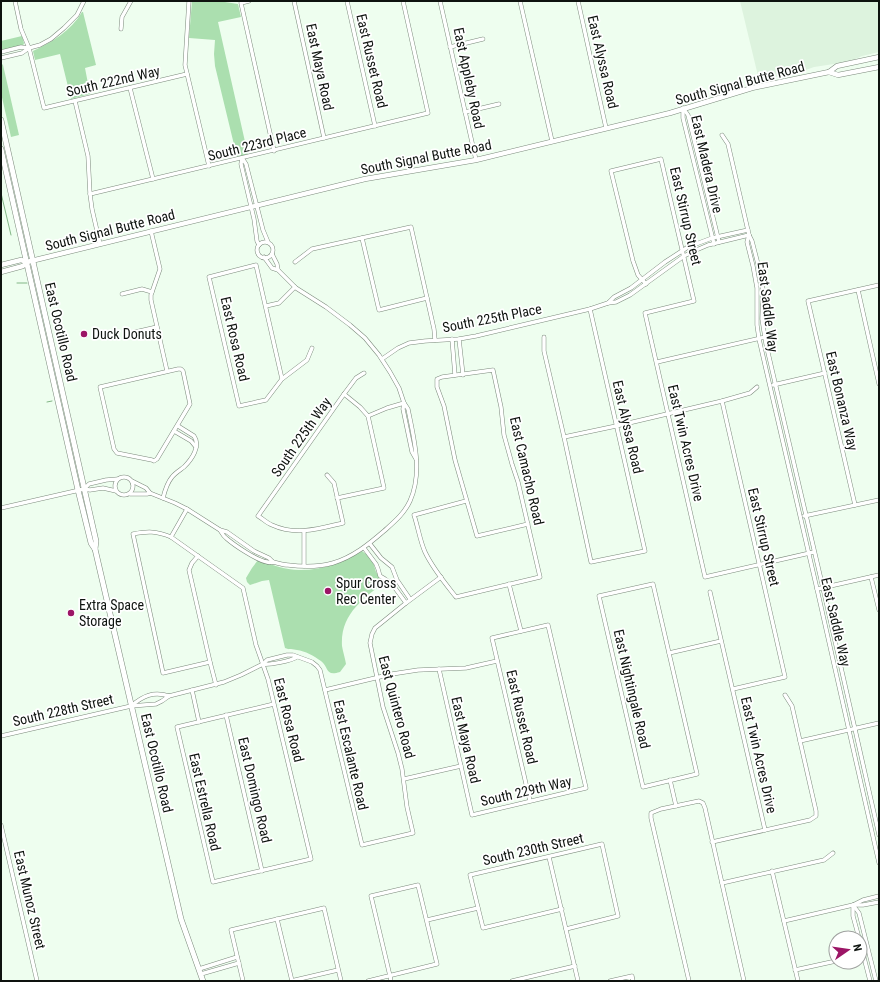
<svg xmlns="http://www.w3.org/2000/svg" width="880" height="982" viewBox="0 0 880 982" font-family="'Roboto Condensed',sans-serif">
	<rect width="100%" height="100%" fill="#eefeef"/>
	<path fill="#ddf3de" d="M740,1H879V52L862,56L853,60L847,62L814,67L800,72L759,80Z"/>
	<g fill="#abdfaf">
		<path d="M192,1H224L225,2L238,4L241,17L218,22L248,155L237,157L215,66L214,54L215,40L189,38Z"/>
		<path d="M82,12H83L96,65L85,68L90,94L71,99L60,54L35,60L33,51C52,42 71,31 82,12Z"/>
		<path d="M22,36L24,43L23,46L1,50V41Z"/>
		<path d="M1,63L3,65L19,135L11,137L1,93Z"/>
		<path d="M362,551L367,555L373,562L376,572L380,577L386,581C364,598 340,614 342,646C343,652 345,658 346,664L340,672C325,677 329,667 321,661C314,656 305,651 297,650C293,649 289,650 285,648L270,584L269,580L262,581L250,585L247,582L246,578L252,568L258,560C269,564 289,571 301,570C324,570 342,562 362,551Z"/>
	</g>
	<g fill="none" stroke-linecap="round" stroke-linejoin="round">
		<g stroke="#82b686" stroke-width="1">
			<path d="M1,165V164"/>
			<path d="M1,193L11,235"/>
			<path d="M17,283H27"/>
			<path d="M47,402L52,401"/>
		</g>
		<g stroke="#7c8a7c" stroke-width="4.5">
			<g id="minor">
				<path d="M15,1L21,29L29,48L44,108L187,74"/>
				<path d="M189,1L185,65L209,166"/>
				<path d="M249,1L241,3L274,151"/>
				<path d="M294,1L324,138"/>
				<path d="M347,1L375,126"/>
				<path d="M440,1L476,160"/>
				<path d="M520,1L552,141"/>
				<path d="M578,1L606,128"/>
				<path d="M121,29L122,17L131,1"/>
				<path d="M450,47L483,39"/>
				<path d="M1,52L21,47L29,48"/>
				<path d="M1,58L22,53L29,48L40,45L51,39L64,28L77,15L84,1"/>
				<path d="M130,88L153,179"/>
				<path d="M75,101L88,156L90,194L92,209L100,244"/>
				<path d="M683,108L688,115L719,242"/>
				<path d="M683,110V118L714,244"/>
				<path d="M465,112L499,104"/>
				<path d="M722,135L728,144L749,235L752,241L760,272L763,290L762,319L766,344L823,588L879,835"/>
				<path d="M242,158L241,164L254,219L257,241L259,245"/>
				<path d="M242,158L246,164L263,230L268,242"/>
				<path d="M90,194L428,113L403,1"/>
				<path d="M151,231L160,269L151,295V300L167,371"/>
				<path d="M749,235L747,242L753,266L757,288V325L759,339L817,589L879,863"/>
				<path d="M362,238L379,310L427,298"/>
				<circle cx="265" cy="250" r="8"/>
				<path d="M272,254L277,264L278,270"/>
				<path d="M295,262L312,249L411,227L434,329L435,340"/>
				<path d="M646,284L638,275L633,261L611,171L661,159L694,301L645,313L705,577L814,552"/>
				<path d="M858,290L879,384"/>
				<path d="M122,294L142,289L152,292"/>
				<path d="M608,303L614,297L631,288L665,262L688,247L712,238L748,230"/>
				<path d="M266,306L279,303L295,287"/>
				<path d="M131,333L157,327"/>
				<path d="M544,337V351L564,437L591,562L645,551L590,309"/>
				<path d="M452,339L455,375"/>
				<path d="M459,339L463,375"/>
				<path d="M382,359L398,348L409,343L425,341L459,339L476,336L590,309L608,303L616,302L630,295L684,256L694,251L708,245L749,235"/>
				<path d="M657,362L765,337"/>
				<path d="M178,369H181L183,371L190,404L157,459L154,461L152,460L117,453L114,449L100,387Z"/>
				<path d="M282,379L256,265L209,277L239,406L266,400L282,379L307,360L312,348"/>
				<path d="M773,385L825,373"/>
				<path d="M722,401L785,677L733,689"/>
				<path d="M404,403L403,409L412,452L416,459"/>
				<path d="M368,416L387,408L404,403"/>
				<path d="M174,431L191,441L196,447"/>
				<path d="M564,437L616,426L722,401L750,393L757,387"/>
				<path d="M327,475L334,483L343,523C318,529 296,536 272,525C267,523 263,519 258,516L344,394L356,378L364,373"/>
				<circle cx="124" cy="486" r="9"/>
				<path d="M132,481L146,488L150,493L175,503L187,509L220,530L227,532L254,551L269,558L273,562"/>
				<path d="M84,489L89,484L106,480L118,479"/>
				<path d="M130,494H147L150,493"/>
				<path d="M163,498C165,490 167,483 172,477C175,473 180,470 184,467C192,459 201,446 194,436L178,426"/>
				<path d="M337,498L384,488L368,416L360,407L344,394"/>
				<path d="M466,501L414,515C418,527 420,541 425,552C433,569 445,583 456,597L540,577L518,482L512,464L504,435L501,407L493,370L442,377L437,379V387L444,406L455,460L477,536L528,524"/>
				<path d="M855,505L808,301L879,285"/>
				<path d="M1,508L84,489L90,490L103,488L116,491"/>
				<path d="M804,516L879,500"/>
				<path d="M220,530C222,533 223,536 226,538C234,545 256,560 267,562C270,563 270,562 273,562C278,563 283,565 288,565C303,567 319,567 333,563C353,557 369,544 384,531C394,522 404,514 410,501C423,472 414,439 408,409L404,403L399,388L390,372L379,355L365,338L350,325L326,307L296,288L278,270L272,268L264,257"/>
				<path d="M304,531V566"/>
				<path d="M171,537L187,509"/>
				<path d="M370,544L381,558L392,567L397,580L410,599"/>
				<path d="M364,548L376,564L378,569L380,576L385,579L392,584L406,603"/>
				<path d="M198,556L192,563L189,570L210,662L216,685"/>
				<path d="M871,577L879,610"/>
				<path d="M509,584L521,631"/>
				<path d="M653,584L697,774L643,787L599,596Z"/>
				<path d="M817,589L879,575"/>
				<path d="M710,592L765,830"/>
				<path d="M669,653L721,641"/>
				<path d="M210,662L163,673L133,534C148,531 156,531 171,537L243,588L256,645L268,679L274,704L311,859L213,882L177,727L274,704"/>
				<path d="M263,664C270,665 291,661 297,657"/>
				<path d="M439,669L472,815L586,788L548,625L492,638L530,801"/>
				<path d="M192,690L199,722"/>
				<path d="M325,690L392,674L418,670L466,668L497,661"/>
				<path d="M131,706C143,696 153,691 169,696"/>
				<path d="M226,715L262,871"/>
				<path d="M1,736L131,706L156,704L162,701L169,696L224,682L241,675L263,664L267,660L287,655H293L312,662L317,666L320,670L362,845L413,833L407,807L402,769L398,753L383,707L370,643L372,634L375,628L380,624L406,603L441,577"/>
				<path d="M800,741L879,723"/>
				<path d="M404,779L461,766"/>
				<path d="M670,780L676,806"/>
				<path d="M1,825L37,981"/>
				<path d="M712,842L810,820L816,816V811L792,706L785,695"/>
				<path d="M549,857L578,981"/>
				<path d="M772,871L798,981"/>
				<path d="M722,883L824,860L833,853"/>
				<path d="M853,905L859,913L876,981"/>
				<path d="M854,905H863L879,902"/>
				<path d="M853,906V916L859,938"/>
				<path d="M562,909L483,928L470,875L602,844L618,916L566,929"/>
				<path d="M277,919L292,981"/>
				<path d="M427,920L478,908"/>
				<path d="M784,921L853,905L863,900L879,896"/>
				<path d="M860,942L870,981"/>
				<path d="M199,969L237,957"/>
				<path d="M795,970L836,961"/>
				<path d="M201,974L239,963"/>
				<path d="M243,981L231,930L324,908L341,981"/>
				<path d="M291,981L338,970"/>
				<path d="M368,981L437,964L418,885L371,896L390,976L391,981"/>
				<path d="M512,981L575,966"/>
				<path d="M610,981L632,976L633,981"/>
				<path d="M689,981L651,818V813L661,809L699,801L703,803L705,808L744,981"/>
			</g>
		</g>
		<g stroke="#7c8a7c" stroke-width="5.5">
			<g id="tertiary">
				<path d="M829,72L837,66L879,57"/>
				<path d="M1,265L21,260L27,262L365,179L476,160L670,113L752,88L829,72L838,75L879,67"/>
				<path d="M1,272L23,266L27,262"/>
			</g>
		</g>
		<g stroke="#7c8a7c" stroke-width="6">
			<g id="secondary">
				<path d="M1,120L96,541L95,549"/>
				<path d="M1,149L78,490L91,543L95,549L181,919L203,981"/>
			</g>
		</g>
		<use href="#minor" stroke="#fff" stroke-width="3.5"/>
		<use href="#tertiary" stroke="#fff" stroke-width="4.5"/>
		<use href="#secondary" stroke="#fff" stroke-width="5"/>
	</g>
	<g fill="#9c1566" stroke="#fff" stroke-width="1.5">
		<circle cx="84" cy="334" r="4"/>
		<circle cx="328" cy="591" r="4"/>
		<circle cx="71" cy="613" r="4"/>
	</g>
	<g text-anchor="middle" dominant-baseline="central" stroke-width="3.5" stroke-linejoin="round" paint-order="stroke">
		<g font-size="14" fill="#0e130f" stroke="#fff">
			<text transform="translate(372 61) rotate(77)">East Russet Road</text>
			<text transform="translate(603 62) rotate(77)">East Alyssa Road</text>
			<text transform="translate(320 67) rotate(78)">East Maya Road</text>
			<text transform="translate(469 78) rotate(78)">East Appleby Road</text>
			<text transform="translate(113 81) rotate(-13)">South 222nd Way</text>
			<text transform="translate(740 83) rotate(-15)">South Signal Butte Road</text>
			<text transform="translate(257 144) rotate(-14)">South 223rd Place</text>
			<text transform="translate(426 157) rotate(-11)">South Signal Butte Road</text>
			<text transform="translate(707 164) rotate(77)">East Madera Drive</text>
			<text transform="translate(686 216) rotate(77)">East Stirrup Street</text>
			<text transform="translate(110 230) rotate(-14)">South Signal Butte Road</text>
			<text transform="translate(768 307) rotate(83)">East Saddle Way</text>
			<text transform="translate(492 318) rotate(-11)">South 225th Place</text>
			<text transform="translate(61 332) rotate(77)">East Ocotillo Road</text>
			<text transform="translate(235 339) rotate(77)">East Rosa Road</text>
			<text transform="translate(842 401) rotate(77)">East Bonanza Way</text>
			<text transform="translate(628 427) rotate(77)">East Alyssa Road</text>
			<text transform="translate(301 437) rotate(-55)">South 225th Way</text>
			<text transform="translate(686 443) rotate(77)">East Twin Acres Drive</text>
			<text transform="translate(527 471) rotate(77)">East Camacho Road</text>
			<text transform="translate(764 537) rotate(77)">East Stirrup Street</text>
			<text transform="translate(836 622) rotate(77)">East Saddle Way</text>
			<text transform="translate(632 689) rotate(77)">East Nightingale Road</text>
			<text transform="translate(397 707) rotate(75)">East Quintero Road</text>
			<text transform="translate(63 710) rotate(-13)">South 228th Street</text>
			<text transform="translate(522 717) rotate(77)">East Russet Road</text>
			<text transform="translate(289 720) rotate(76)">East Rosa Road</text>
			<text transform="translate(466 740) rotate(77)">East Maya Road</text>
			<text transform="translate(351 755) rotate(77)">East Escalante Road</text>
			<text transform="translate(759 755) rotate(77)">East Twin Acres Drive</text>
			<text transform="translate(157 763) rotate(77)">East Ocotillo Road</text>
			<text transform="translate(255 790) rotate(77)">East Domingo Road</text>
			<text transform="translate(526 791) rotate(-13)">South 229th Way</text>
			<text transform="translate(205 802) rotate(77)">East Estrella Road</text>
			<text transform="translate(533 849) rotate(-13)">South 230th Street</text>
			<text transform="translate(30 900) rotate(77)">East Munoz Street</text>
		</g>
		<g font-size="14" fill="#0e130f" stroke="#fff" text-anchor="start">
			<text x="92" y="334">Duck Donuts</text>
			<text x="336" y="583">Spur Cross<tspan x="336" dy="16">Rec Center</tspan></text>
			<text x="79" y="605">Extra Space<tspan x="79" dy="16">Storage</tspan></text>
		</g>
	</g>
	<rect width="880" height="982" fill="none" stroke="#0e130f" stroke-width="4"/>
	<g transform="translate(848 950) rotate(77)"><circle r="19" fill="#ffffff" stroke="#9fa19f"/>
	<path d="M0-3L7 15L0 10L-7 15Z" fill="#9c1566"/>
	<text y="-6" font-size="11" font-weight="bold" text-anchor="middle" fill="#0e130f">N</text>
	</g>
</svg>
